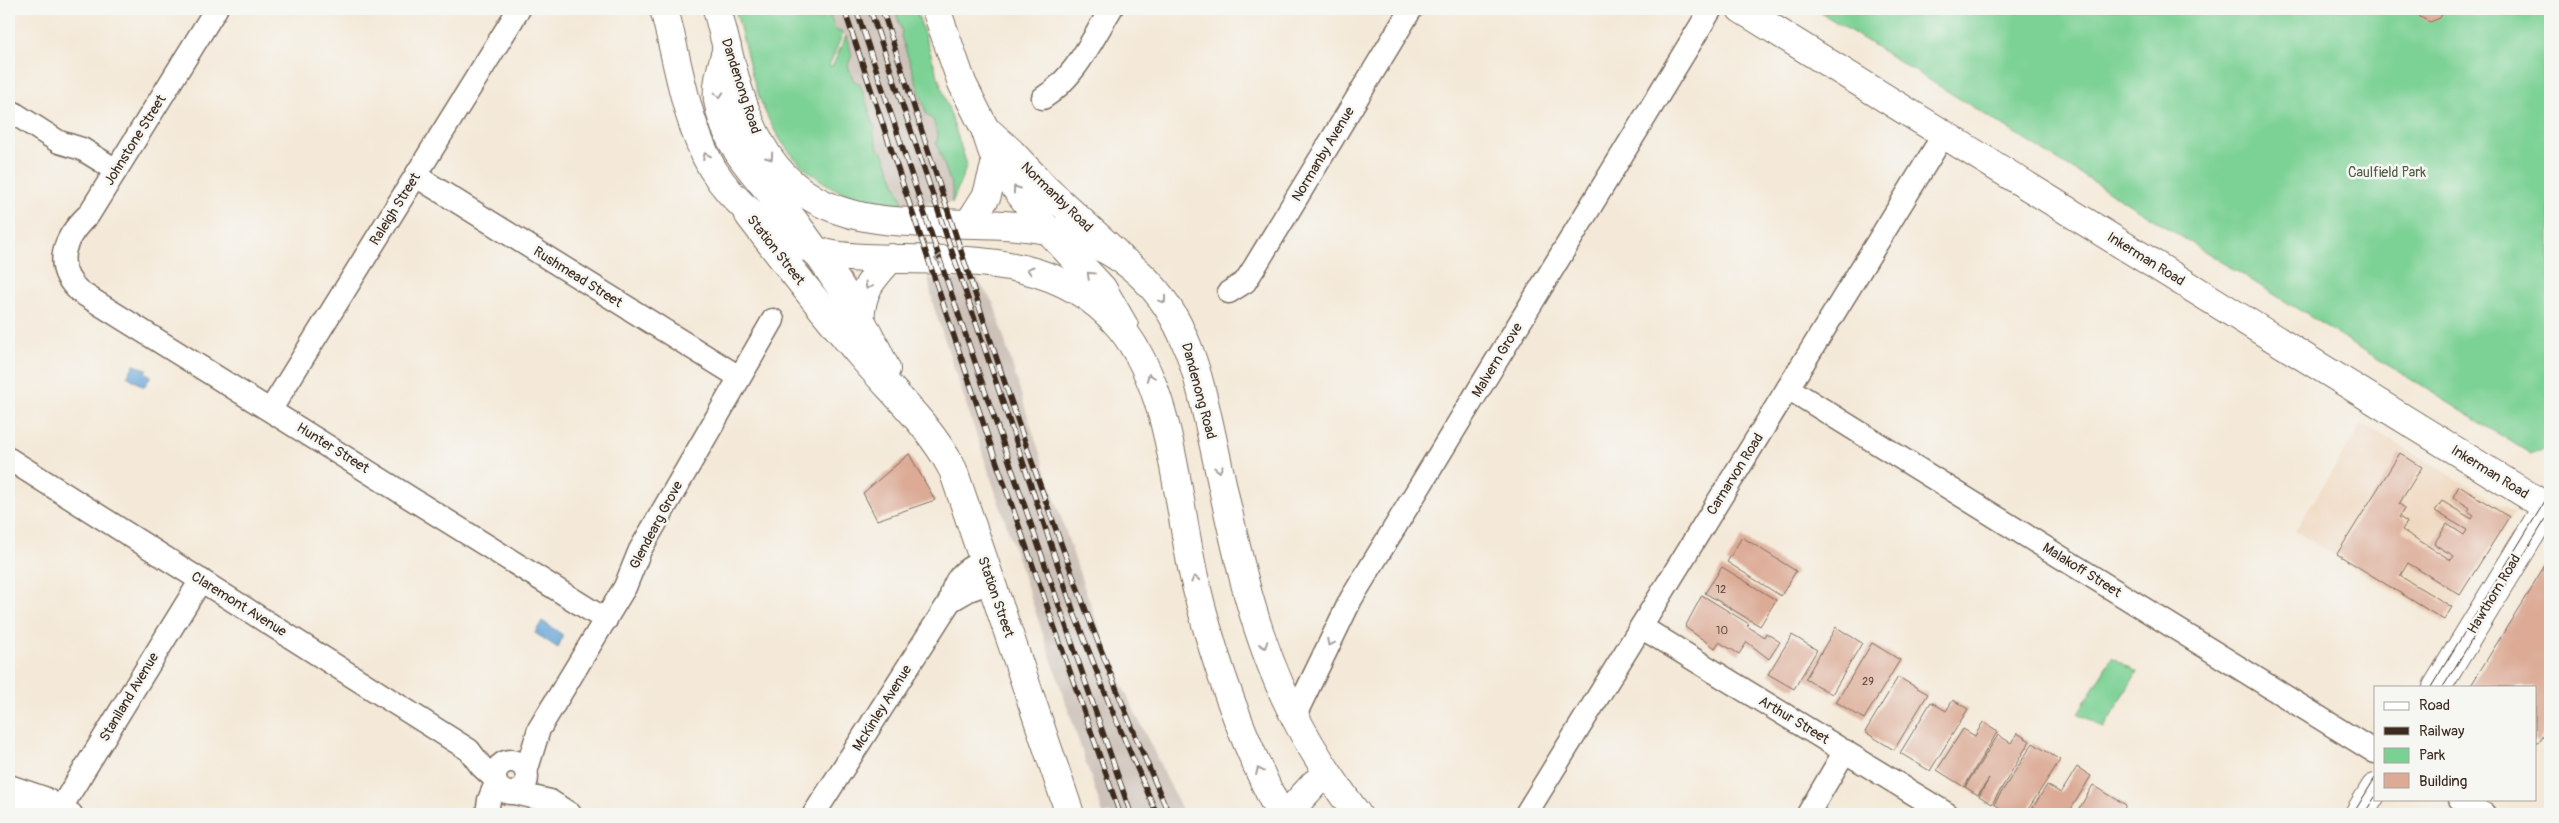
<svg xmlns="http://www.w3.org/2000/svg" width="2559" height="823" viewBox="0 0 2559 823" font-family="Pangolin,sans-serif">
	<rect width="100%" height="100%" fill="#f6f6f2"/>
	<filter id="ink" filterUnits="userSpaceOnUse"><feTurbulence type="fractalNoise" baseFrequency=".02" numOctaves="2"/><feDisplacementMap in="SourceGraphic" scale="10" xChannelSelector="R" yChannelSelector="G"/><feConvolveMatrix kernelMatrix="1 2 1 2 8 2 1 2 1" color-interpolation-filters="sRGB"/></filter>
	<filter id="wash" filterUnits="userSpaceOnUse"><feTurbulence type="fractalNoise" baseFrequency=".0096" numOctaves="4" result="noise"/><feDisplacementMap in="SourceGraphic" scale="20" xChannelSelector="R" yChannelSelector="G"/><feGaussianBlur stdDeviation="1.12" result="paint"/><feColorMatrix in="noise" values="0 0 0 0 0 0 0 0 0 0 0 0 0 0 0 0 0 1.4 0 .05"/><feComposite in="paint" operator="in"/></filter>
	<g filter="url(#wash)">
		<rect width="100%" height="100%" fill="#f4e9d8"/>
		<path fill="#efd6bb" d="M2362,424L2514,512L2445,624L2295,531Z"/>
		<g fill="#cdc2b9">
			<path d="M828,9H895L938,138L936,142L952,187V203H904L899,196L883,152L878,149L847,65L852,55L846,36L835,30Z"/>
			<path d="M928,278L977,279L994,304L1026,411L1083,584L1118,677L1184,814H1103L934,308Z"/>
		</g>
		<g fill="#7bd194" stroke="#5b7e59">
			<path d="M735,9H828L835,30L843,33L829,66L832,67L846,36L852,55L848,65L853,80L860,84L875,128L873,133L878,149L883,152L905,208C847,204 796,175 770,122C752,88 746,46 735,9Z"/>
			<path d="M895,9H916L967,165L952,203V187L936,142L938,138L933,120L927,115L901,36L902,32Z"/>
			<path d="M1815,9H2550V445L2531,454Z"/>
			<path d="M2112,657L2137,672L2104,728L2078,713Z"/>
		</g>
		<g fill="#65a4d7" stroke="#50677a">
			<path d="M134,365L147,369L145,372L151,376L144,387L127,376Z"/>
			<path d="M542,621L563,635L558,648L535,633Z"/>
		</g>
		<g id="blocks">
			<g fill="#dcaa95">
				<path d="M2417,9H2444L2440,18L2430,22L2420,17Z"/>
				<path d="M2400,453L2422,467L2399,504L2405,508L2399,517L2407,522L2402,530L2451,560L2454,556L2434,544L2447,524L2464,535L2467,530L2435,511L2442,501L2472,519L2474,515L2468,511L2470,508L2453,497L2459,486L2509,517L2460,595L2408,563L2400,576L2452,607L2444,620L2337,554Z"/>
				<path d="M909,454L935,500L877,520L863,493Z"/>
				<path d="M1742,537L1796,571L1781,596L1727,562Z"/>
				<path d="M2550,557V732L2546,730L2538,743L2535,741V687H2470Z"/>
				<path d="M1722,567L1776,600L1760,626L1705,593Z"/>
				<path d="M1702,595L1749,624L1747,626L1764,637L1766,633L1780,642L1769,659L1747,642L1739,654L1719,642L1715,648L1685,627Z"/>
				<path d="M1836,627L1862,643L1832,694L1805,679Z"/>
				<path d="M1792,635L1817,650L1794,689L1768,674Z"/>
				<path d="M1872,643L1900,660L1864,719L1836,702Z"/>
				<path d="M1898,677L1928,694L1894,750L1865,732Z"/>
				<path d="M1953,700L1968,709L1930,771L1900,753L1931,702L1946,711Z"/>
				<path d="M1983,722L1998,731L1964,787L1937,770L1963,729L1975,736Z"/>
				<path d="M2017,733L2030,741L1992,804L1979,796L1989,779L1978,795L1965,787L1998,735L2011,743Z"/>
				<path d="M2033,743L2060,760L2025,814H2009L1994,804Z"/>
				<path d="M2077,767L2091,776L2068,814H2029L2047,785L2061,793Z"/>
				<path d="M2093,785L2126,805L2121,814H2076Z"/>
			</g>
		</g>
	</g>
	<g filter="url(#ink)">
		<use href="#blocks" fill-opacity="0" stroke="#7c6d5f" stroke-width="1"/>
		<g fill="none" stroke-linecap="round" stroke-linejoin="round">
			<g stroke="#7c6d5f" stroke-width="25">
				<g id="street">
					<path d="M216,9L89,214C64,237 51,266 80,292L606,620"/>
					<path d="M1043,98C1076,77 1091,41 1111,9"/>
					<path d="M9,110L59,142L82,149L116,170"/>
					<path d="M416,176L739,377"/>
					<path d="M1229,292L1245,282L1254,268L1411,9"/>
					<path d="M1788,388L2375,752"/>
					<path d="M271,409L519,9"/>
					<path d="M9,459L469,750L481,766L495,779"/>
					<path d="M950,601L969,590L991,582"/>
					<path d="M1641,627L1947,814"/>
					<path d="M1294,717L1351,599L1711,9"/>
					<circle cx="511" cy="777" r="16"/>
					<path d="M526,772L539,729L625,587L640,550L773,320"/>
					<path d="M9,786L44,798L71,814"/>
					<path d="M9,787L37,814"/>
					<path d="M515,793L550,801L570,814"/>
					<path d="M2460,799L2484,814"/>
					<path d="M57,814L201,580"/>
					<path d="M487,814L489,800L496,783"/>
					<path d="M814,814L950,601C953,579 963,570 983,561"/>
					<path d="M1526,814L1944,134"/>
					<path d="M1808,814L1845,751"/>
				</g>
			</g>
			<g stroke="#7c6d5f" stroke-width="30">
				<g id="secondary">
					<path d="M936,9L962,83L985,129L996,162L1046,228L1102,288L1124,326"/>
					<path d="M1741,9L2550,509"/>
					<path d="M727,47C723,64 716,82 718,100C726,152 764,182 794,221C828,267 863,317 886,369"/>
					<path d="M990,133L1011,152L1046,189L1116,253"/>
					<path d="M749,215C786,263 823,312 863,358C894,394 931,427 953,470L1070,814"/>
					<path d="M970,222L987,195L996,162"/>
					<path d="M860,320C862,289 871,280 891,258"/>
					<path d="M2437,687L2550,502"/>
					<path d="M2359,814L2375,788"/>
				</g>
			</g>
			<g stroke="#7c6d5f" stroke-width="30">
				<g id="highway">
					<path d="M664,9C678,61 685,120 712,168C723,186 737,202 754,215C775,232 797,246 824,253C848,259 874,258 898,259C978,260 1064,259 1120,327C1173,391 1176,498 1194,577C1213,660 1242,739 1280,814"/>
					<path d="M717,9C730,57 740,114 768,156C851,280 1030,172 1140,274C1189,319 1200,384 1214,446C1225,497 1235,548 1249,598C1273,683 1304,744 1357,814"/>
					<path d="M1287,814L1314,784L1327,774"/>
				</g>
			</g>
			<use href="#street" stroke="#fff" stroke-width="22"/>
			<use href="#secondary" stroke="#fff" stroke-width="28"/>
			<use href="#highway" stroke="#fff" stroke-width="28"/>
			<g stroke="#3b2a1e" stroke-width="1">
				<path d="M2431,687L2550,493"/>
				<path d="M2443,687L2550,512"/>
				<path d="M2353,814L2375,778"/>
				<path d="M2364,814L2375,797"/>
			</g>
			<g stroke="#3b2a1e" stroke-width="5.5">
				<g id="rail">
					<path d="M844,9L992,449L1120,814"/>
					<path d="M856,9L946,278L1131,814"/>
					<path d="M870,9L1074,613L1111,708L1157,814"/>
					<path d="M882,9C971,279 1054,554 1169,814"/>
				</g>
			</g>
			<use href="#rail" stroke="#f6f6f2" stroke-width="4" stroke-dasharray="11" stroke-linecap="butt"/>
		</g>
		<defs><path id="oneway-chevron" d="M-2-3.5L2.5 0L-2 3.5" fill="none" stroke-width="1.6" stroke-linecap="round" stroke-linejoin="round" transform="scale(1.25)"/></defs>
		<g stroke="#a79f9a">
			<use href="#oneway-chevron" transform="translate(719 95) rotate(88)"/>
			<use href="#oneway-chevron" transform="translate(706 156) rotate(-116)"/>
			<use href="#oneway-chevron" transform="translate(770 157) rotate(55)"/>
			<use href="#oneway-chevron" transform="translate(1016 189) rotate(-126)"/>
			<use href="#oneway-chevron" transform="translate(938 259) rotate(-179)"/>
			<use href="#oneway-chevron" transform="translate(1030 270) rotate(-164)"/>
			<use href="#oneway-chevron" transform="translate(1090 275) rotate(-136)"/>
			<use href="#oneway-chevron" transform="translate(868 286) rotate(121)"/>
			<use href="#oneway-chevron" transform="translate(1163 300) rotate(54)"/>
			<use href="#oneway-chevron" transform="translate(1150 377) rotate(-111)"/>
			<use href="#oneway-chevron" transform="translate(1219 469) rotate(77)"/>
			<use href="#oneway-chevron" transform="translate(1195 579) rotate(-104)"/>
			<use href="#oneway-chevron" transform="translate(1330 643) rotate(116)"/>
			<use href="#oneway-chevron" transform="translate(1264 645) rotate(71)"/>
			<use href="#oneway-chevron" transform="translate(1259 771) rotate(-115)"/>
		</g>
	</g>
	<g text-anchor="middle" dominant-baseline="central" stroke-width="5" stroke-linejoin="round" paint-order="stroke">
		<g font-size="11" fill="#634a3c">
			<text x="1721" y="589">12</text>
			<text x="1722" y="630">10</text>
			<text x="1868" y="681">29</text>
		</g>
		<g font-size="14" fill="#3b2a1e" stroke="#f6f6f2">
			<text transform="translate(741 86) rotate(72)">Dandenong Road</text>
			<text transform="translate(135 140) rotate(-58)">Johnstone Street</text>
			<text transform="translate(1323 154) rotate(-59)">Normanby Avenue</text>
			<text transform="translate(1057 197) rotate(44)">Normanby Road</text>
			<text transform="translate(395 209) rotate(-58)">Raleigh Street</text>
			<text transform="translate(776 250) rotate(52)">Station Street</text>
			<text transform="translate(2146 259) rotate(32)">Inkerman Road</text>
			<text transform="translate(578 277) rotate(32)">Rushmead Street</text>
			<text transform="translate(1497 360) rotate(-59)">Malvern Grove</text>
			<text transform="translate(1199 391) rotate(75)">Dandenong Road</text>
			<text transform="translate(333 448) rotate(32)">Hunter Street</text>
			<text transform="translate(2490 472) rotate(32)">Inkerman Road</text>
			<text transform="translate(1735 474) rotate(-58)">Carnarvon Road</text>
			<text transform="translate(656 525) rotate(-62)">Glendearg Grove</text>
			<text transform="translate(2082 570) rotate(32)">Malakoff Street</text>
			<text transform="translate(2494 594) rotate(-59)">Hawthorn Road</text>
			<text transform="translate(996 597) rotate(71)">Station Street</text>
			<text transform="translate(239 604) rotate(32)">Claremont Avenue</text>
			<text transform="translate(129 697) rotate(-59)">Staniland Avenue</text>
			<text transform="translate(882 708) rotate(-58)">McKinley Avenue</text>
			<text transform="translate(1794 720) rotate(31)">Arthur Street</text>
		</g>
		<g font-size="14" fill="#4e5c41" stroke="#f6f6f2">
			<text x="2387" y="172">Caulfield Park</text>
		</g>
	</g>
	<rect width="2559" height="823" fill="none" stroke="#f6f6f2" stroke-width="30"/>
	<rect x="2374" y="686" width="162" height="115" fill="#f6f6f2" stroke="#aba49d"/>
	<rect x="2384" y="702" width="25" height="8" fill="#ffffff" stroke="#aba49d"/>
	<text x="2419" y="710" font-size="15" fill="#3b2a1e">Road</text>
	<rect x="2384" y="727" width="25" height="8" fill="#3b2a1e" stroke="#aba49d"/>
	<text x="2419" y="736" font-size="15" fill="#3b2a1e">Railway</text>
	<rect x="2384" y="748" width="25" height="15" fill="#7bd194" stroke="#aba49d"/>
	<text x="2419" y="760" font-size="15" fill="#3b2a1e">Park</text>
	<rect x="2384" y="773" width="25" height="15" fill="#dcaa95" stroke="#aba49d"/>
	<text x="2419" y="786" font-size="15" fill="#3b2a1e">Building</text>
</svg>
